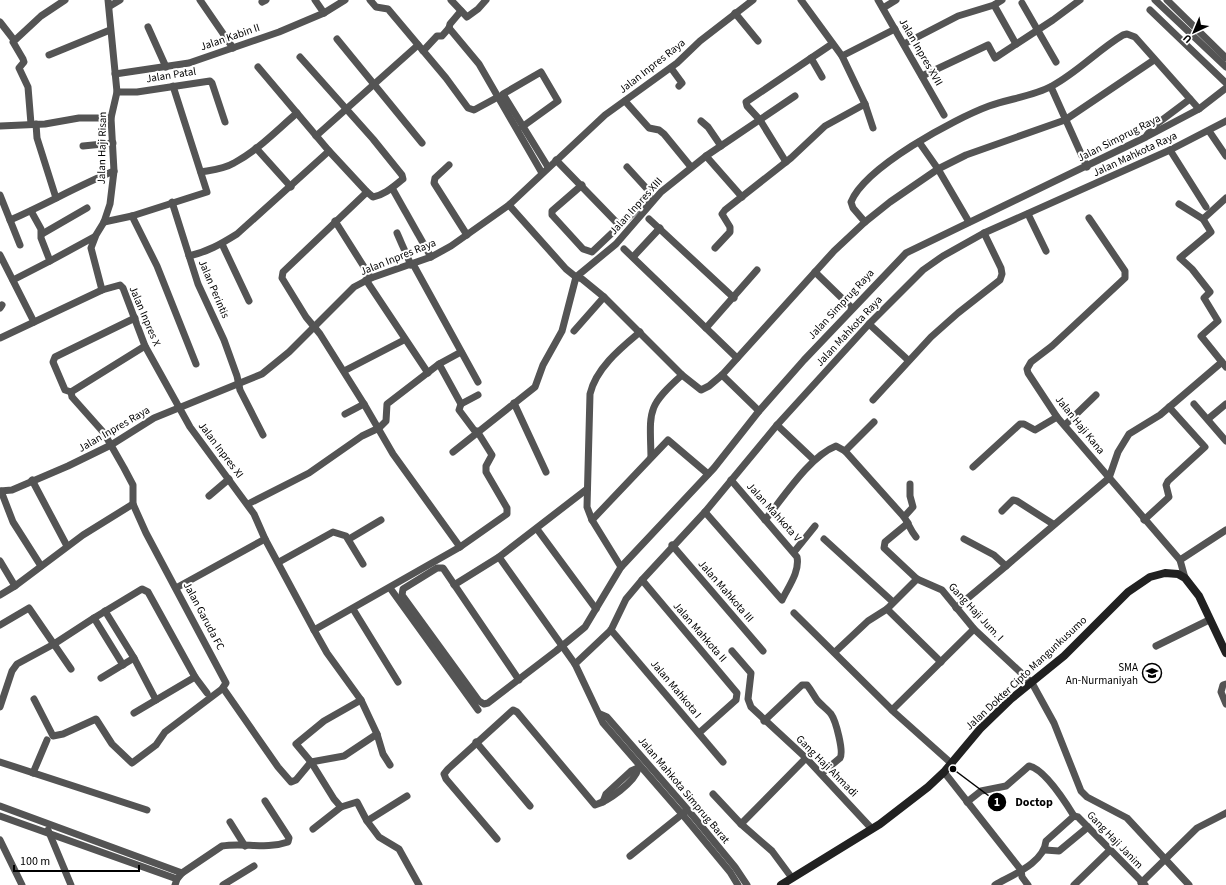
<svg xmlns="http://www.w3.org/2000/svg" width="1226" height="885" viewBox="0 0 1226 885" font-family="'Source Sans 3',sans-serif">
	<rect width="100%" height="100%" fill="#fff"/>
	<g fill="none" stroke-linecap="round" stroke-linejoin="round">
		<g stroke="#545454" stroke-width="7">
			<path d="M200,0L233,48"/>
			<path d="M315,0L324,13"/>
			<path d="M370,0L376,7L388,9L446,78L468,108L474,110L498,97"/>
			<path d="M451,0L467,17L478,9L486,0"/>
			<path d="M801,0L842,56L865,104L873,128"/>
			<path d="M878,0L944,115"/>
			<path d="M1155,0L1226,67"/>
			<path d="M1167,0L1226,58"/>
			<path d="M262,2L266,0"/>
			<path d="M1022,3L1056,62"/>
			<path d="M994,5L1016,44"/>
			<path d="M110,6L120,0"/>
			<path d="M883,8L896,0"/>
			<path d="M1150,10L1226,83"/>
			<path d="M735,13L758,41"/>
			<path d="M0,22L14,40"/>
			<path d="M148,27L166,67"/>
			<path d="M449,28L479,64L542,173"/>
			<path d="M337,39L422,143"/>
			<path d="M904,44L958,16L994,5L1002,0"/>
			<path d="M423,51L437,36H442L449,28L450,24L461,11"/>
			<path d="M49,55L110,30"/>
			<path d="M842,56L895,29"/>
			<path d="M811,58L822,77"/>
			<path d="M258,67L329,151L367,192L373,197C385,195 394,186 403,179L402,175L373,139L300,57"/>
			<path d="M671,68L682,83L679,86"/>
			<path d="M115,74L189,63L279,32L324,13L345,0"/>
			<path d="M922,76L988,45L995,58L1053,20L1080,0"/>
			<path d="M1051,87L1087,167"/>
			<path d="M117,92H137L210,81L212,83L225,122"/>
			<path d="M625,101L649,128L659,130L664,134L691,167"/>
			<path d="M701,121L708,127L721,146"/>
			<path d="M31,124L28,87L19,68L24,62L23,59L13,42L41,16L65,0"/>
			<path d="M36,124L37,138L56,198"/>
			<path d="M0,126L45,124L79,118H111"/>
			<path d="M522,127L558,101L541,72L503,94L548,167"/>
			<path d="M1209,131L1226,156"/>
			<path d="M1147,135L1154,126L1190,99"/>
			<path d="M316,136L418,45"/>
			<path d="M919,142L938,169L969,222"/>
			<path d="M83,146L113,143"/>
			<path d="M256,148L291,187"/>
			<path d="M1170,150L1206,207"/>
			<path d="M706,156L742,197"/>
			<path d="M556,160L620,226"/>
			<path d="M786,162L760,120L747,106L746,102L832,44"/>
			<path d="M449,165L435,178L434,183L467,235"/>
			<path d="M201,172C212,170 224,169 234,163C257,151 277,130 297,113"/>
			<path d="M582,185L552,211V215L583,249L592,252L650,197L648,190L627,167"/>
			<path d="M392,188L431,257"/>
			<path d="M0,195L20,245"/>
			<path d="M172,202L198,284L224,340L237,376L240,390L263,435"/>
			<path d="M1179,204L1203,219L1211,232L1180,258L1192,269L1210,292L1204,298L1218,321L1201,336L1226,367"/>
			<path d="M509,205L566,269L576,277L582,279L604,297L682,375L701,390L709,386L722,375L834,251L865,222L890,202L938,169L966,155L1065,120L1154,60"/>
			<path d="M1028,214L1046,251"/>
			<path d="M132,216L157,266L196,364"/>
			<path d="M1089,218L1125,271V278L1052,346L1031,362L1027,369L1028,373L1057,417L1180,560L1185,578"/>
			<path d="M649,219L734,298"/>
			<path d="M1203,219L1226,198"/>
			<path d="M10,220C45,205 79,185 114,171"/>
			<path d="M335,221L371,278"/>
			<path d="M104,222L132,216L207,192L173,86"/>
			<path d="M865,222L853,208L851,202C865,167 954,119 989,106C1008,99 1034,96 1052,86C1078,72 1098,50 1123,35L1127,34L1135,37L1199,109"/>
			<path d="M397,233L411,265"/>
			<path d="M42,234L87,208"/>
			<path d="M222,244L249,301"/>
			<path d="M715,248L730,232V227L722,214L725,210L791,158L825,126L865,104"/>
			<path d="M624,249L737,358"/>
			<path d="M0,255L34,322"/>
			<path d="M189,256C207,252 221,244 237,234L329,151"/>
			<path d="M633,257L660,228"/>
			<path d="M50,261L94,237"/>
			<path d="M413,264L478,382"/>
			<path d="M815,272L852,308"/>
			<path d="M576,277L616,244L661,192L706,156L795,96"/>
			<path d="M13,280L50,261L41,238V229L31,211"/>
			<path d="M366,280L428,373"/>
			<path d="M102,290L91,248L96,235L104,222L110,204L114,171L111,118L117,92L108,0"/>
			<path d="M0,308L2,305"/>
			<path d="M869,324L908,360"/>
			<path d="M706,328L757,270"/>
			<path d="M574,331L604,297"/>
			<path d="M0,338L102,290L120,285L123,288L145,346L190,427L254,514L265,539L314,630L460,547L507,514V508L486,472V466L492,455L477,431L474,430L459,410L461,404L439,364"/>
			<path d="M344,371L404,340"/>
			<path d="M722,375L759,411"/>
			<path d="M71,392L65,390L53,362L55,357L135,318"/>
			<path d="M71,392L145,346"/>
			<path d="M873,400L931,337L958,313L1000,280L1002,274L1001,268L984,233"/>
			<path d="M514,403L546,472"/>
			<path d="M364,404L393,454L460,547"/>
			<path d="M461,404L478,395"/>
			<path d="M1194,404L1226,441"/>
			<path d="M345,414L364,404L320,334L306,317L282,278L283,272L367,192"/>
			<path d="M1208,419L1226,404"/>
			<path d="M777,425L814,460"/>
			<path d="M1065,425L1096,395"/>
			<path d="M845,451L874,422"/>
			<path d="M453,452L535,387L543,365L562,331L576,277"/>
			<path d="M651,457C650,411 646,407 682,375"/>
			<path d="M973,467L1020,424H1024L1035,430L1057,417"/>
			<path d="M32,480L67,546"/>
			<path d="M0,491L12,490L68,466L111,445L154,418L262,374L289,352L354,287L371,278L431,257L451,246L509,205L605,115L677,63L700,41L753,0"/>
			<path d="M1,491L13,522L41,566"/>
			<path d="M209,496L229,479"/>
			<path d="M248,504L309,473L362,436L379,428L386,421L387,404L439,364L461,352"/>
			<path d="M1002,511L1013,500L1017,501L1053,524"/>
			<path d="M705,512L782,600C788,587 800,572 797,557L731,480"/>
			<path d="M904,517L913,507L910,496V484"/>
			<path d="M592,520L668,440L708,474"/>
			<path d="M765,520C783,498 810,456 836,446L845,451L904,517C909,524 910,530 916,537"/>
			<path d="M1144,520L1169,497L1166,485L1168,481L1205,447L1169,407"/>
			<path d="M908,523L885,542L884,548L917,579L942,590L974,629L1032,683L1054,723L1081,791L1087,797L1127,818L1189,885"/>
			<path d="M537,529L596,609"/>
			<path d="M349,539L381,520"/>
			<path d="M824,539L893,602"/>
			<path d="M964,539L994,555L1006,566L1109,478L1118,452L1129,434L1160,415L1222,362"/>
			<path d="M672,545L763,651"/>
			<path d="M794,552L815,526"/>
			<path d="M499,557L575,664L603,723L682,814L730,872L738,885"/>
			<path d="M1180,560L1226,530"/>
			<path d="M0,561L15,586"/>
			<path d="M279,562L333,532L346,536L363,564"/>
			<path d="M621,567L592,520L587,507L590,394C596,368 621,348 640,332"/>
			<path d="M642,580L737,693L736,700L699,733"/>
			<path d="M454,585L499,557L587,489"/>
			<path d="M176,588L265,539"/>
			<path d="M390,588L478,710"/>
			<path d="M0,595L15,586L83,535L133,504"/>
			<path d="M956,608L1006,566"/>
			<path d="M353,609L398,682"/>
			<path d="M887,609L941,662"/>
			<path d="M105,611L134,658L156,700"/>
			<path d="M794,613L895,713L951,763"/>
			<path d="M94,618L123,665"/>
			<path d="M0,625L29,608L71,669"/>
			<path d="M314,630L327,653L361,700L377,734L383,754L390,765"/>
			<path d="M611,630L723,762"/>
			<path d="M1156,646L1209,620"/>
			<path d="M732,651L751,673L748,699L751,707L806,758L872,829"/>
			<path d="M835,652L868,621L887,609L917,579"/>
			<path d="M575,664L611,630L626,599L642,580L705,512L777,425L869,324L923,270L943,256L984,233L1170,150L1226,121"/>
			<path d="M195,677L207,693"/>
			<path d="M101,678L134,658"/>
			<path d="M519,680L443,568H437L403,589L402,595L479,701L484,704L488,703L556,651L585,627L621,567L714,468L759,411L804,360L906,253L1146,137L1199,109L1226,88"/>
			<path d="M1226,684L1223,685L1221,692L1226,704"/>
			<path d="M223,688L278,767L291,782L296,780L311,762L344,756L377,734"/>
			<path d="M34,699L53,736L63,734L96,719L112,744L132,763L156,745L165,732L222,689L226,683L146,533L133,504V485L124,468L104,433L72,397L71,392"/>
			<path d="M0,707L12,671L17,664L54,644L94,618L142,589L148,592L195,677L134,713"/>
			<path d="M892,710L974,629"/>
			<path d="M600,714L607,717L688,810L735,867L747,885"/>
			<path d="M764,721L802,685H807C811,690 814,696 817,700C821,705 827,709 831,714C836,721 844,752 840,758L822,773"/>
			<path d="M476,742L530,806"/>
			<path d="M0,762L147,810"/>
			<path d="M944,772L1021,870"/>
			<path d="M33,773L47,740"/>
			<path d="M713,794L741,824L772,851L792,878"/>
			<path d="M603,802L606,794L631,771L640,767"/>
			<path d="M967,802L981,791L1006,786L1029,766C1045,769 1066,803 1074,816"/>
			<path d="M0,806L182,873"/>
			<path d="M341,807L334,799L311,762L296,744L324,721L361,700"/>
			<path d="M0,816L177,879"/>
			<path d="M367,821L407,796"/>
			<path d="M230,822L245,846"/>
			<path d="M741,824L806,758"/>
			<path d="M313,829L341,807L357,802L367,821L379,837L399,849L419,885"/>
			<path d="M48,830L71,885"/>
			<path d="M497,839L446,779L444,774L448,769L513,710L517,712L595,805C608,801 635,782 638,769"/>
			<path d="M0,840L22,885"/>
			<path d="M1045,850L1059,851L1088,827"/>
			<path d="M630,856L686,811"/>
			<path d="M1021,870L1022,877L1028,885"/>
			<path d="M1141,883L1197,828L1226,813"/>
			<path d="M175,885L177,879L182,873L222,846C244,842 265,850 288,842L289,838L265,801"/>
			<path d="M223,885L254,866"/>
			<path d="M995,885C1012,875 1044,863 1046,841L1074,816L1078,817L1145,885"/>
			<path d="M1074,885L1110,850"/>
		</g>
		<path stroke="#212121" stroke-width="8" d="M781,885L880,824L928,787L944,772L980,729L1011,699L1064,656L1128,592L1150,577L1165,573L1178,574L1185,578L1199,596L1226,653"/>
	</g>
	<defs>
		<g id="school-ring" transform="scale(1)"><circle r="9.5" fill="#fff" stroke="#000" stroke-width="1.5"/><path d="M0-5L7-2L0 1L-7-2ZM-4 1L0 2.5L4 1V4Q0 6-4 4Z" fill="#000"/></g>
	</defs>
	<g fill-rule="evenodd">
		<use href="#school-ring" x="1152" y="673"/>
	</g>
	<g text-anchor="middle" dominant-baseline="central" stroke-width="4" stroke-linejoin="round" paint-order="stroke">
		<g font-size="11" fill="#000" stroke="#fff">
			<text transform="translate(230 37) rotate(-19)">Jalan Kabin II</text>
			<text transform="translate(921 52) rotate(60)">Jalan Inpres XVII</text>
			<text transform="translate(652 66) rotate(-38)">Jalan Inpres Raya</text>
			<text transform="translate(171 75) rotate(-9)">Jalan Patal</text>
			<text transform="translate(1119 138) rotate(-27)">Jalan Simprug Raya</text>
			<text transform="translate(102 148) rotate(-89)">Jalan Haji Risan</text>
			<text transform="translate(1135 154) rotate(-25)">Jalan Mahkota Raya</text>
			<text transform="translate(636 206) rotate(-48)">Jalan Inpres XIII</text>
			<text transform="translate(398 257) rotate(-22)">Jalan Inpres Raya</text>
			<text transform="translate(214 289) rotate(67)">Jalan Perintis</text>
			<text transform="translate(841 304) rotate(-47)">Jalan Simprug Raya</text>
			<text transform="translate(145 316) rotate(67)">Jalan Inpres X</text>
			<text transform="translate(849 331) rotate(-47)">Jalan Mahkota Raya</text>
			<text transform="translate(1080 425) rotate(51)">Jalan Haji Kana</text>
			<text transform="translate(114 429) rotate(-30)">Jalan Inpres Raya</text>
			<text transform="translate(221 450) rotate(53)">Jalan Inpres XI</text>
			<text transform="translate(774 512) rotate(48)">Jalan Mahkota V</text>
			<text transform="translate(726 591) rotate(49)">Jalan Mahkota III</text>
			<text transform="translate(976 612) rotate(47)">Gang Haji Jum. I</text>
			<text transform="translate(204 616) rotate(62)">Jalan Garuda FC</text>
			<text transform="translate(700 632) rotate(49)">Jalan Mahkota II</text>
			<text transform="translate(1026 673) rotate(-43)">Jalan Dokter Cipto Mangunkusumo</text>
			<text transform="translate(676 689) rotate(50)">Jalan Mahkota I</text>
			<text transform="translate(827 766) rotate(45)">Gang Haji Ahmadi</text>
			<text transform="translate(684 790) rotate(50)">Jalan Mahkota Simprug Barat</text>
			<text transform="translate(1115 840) rotate(46)">Gang Haji Janim</text>
		</g>
		<g font-size="11" fill="#000" stroke="#fff" text-anchor="end">
			<text x="1138" y="667">SMA<tspan x="1138" dy="13">An-Nurmaniyah</tspan></text>
		</g>
	</g>
	<path fill="none" stroke="#000" stroke-width="1.5" d="M953 769L997 802"/>
	<g fill="#000" stroke="#fff" stroke-width="1.5">
		<circle cx="953" cy="769" r="4"/>
		<circle cx="997" cy="802" r="10"/>
	</g>
	<g font-size="12" text-anchor="middle" font-weight="bold" fill="#fff">
		<text x="997" y="806">1</text>
	</g>
	<g font-size="12" text-anchor="middle" font-weight="bold" fill="#000" stroke="#fff" stroke-width="4" stroke-linejoin="round" paint-order="stroke">
		<text x="1034" y="806">Doctop</text>
	</g>
	<g transform="translate(1194 32) rotate(224)" stroke="#ffffff" stroke-width="3" paint-order="stroke">
	<path d="M0-3L7 15L0 10L-7 15Z" fill="#000000"/>
	<text y="-6" font-size="11" font-weight="bold" text-anchor="middle" fill="#000000">U</text>
	</g>
	<path d="M14 865v6h125v-6" fill="none" stroke="#000000" stroke-width="2"/>
	<text x="20" y="865" font-size="12" fill="#000000" stroke="#ffffff" stroke-width="3" paint-order="stroke">100 m</text>
</svg>
